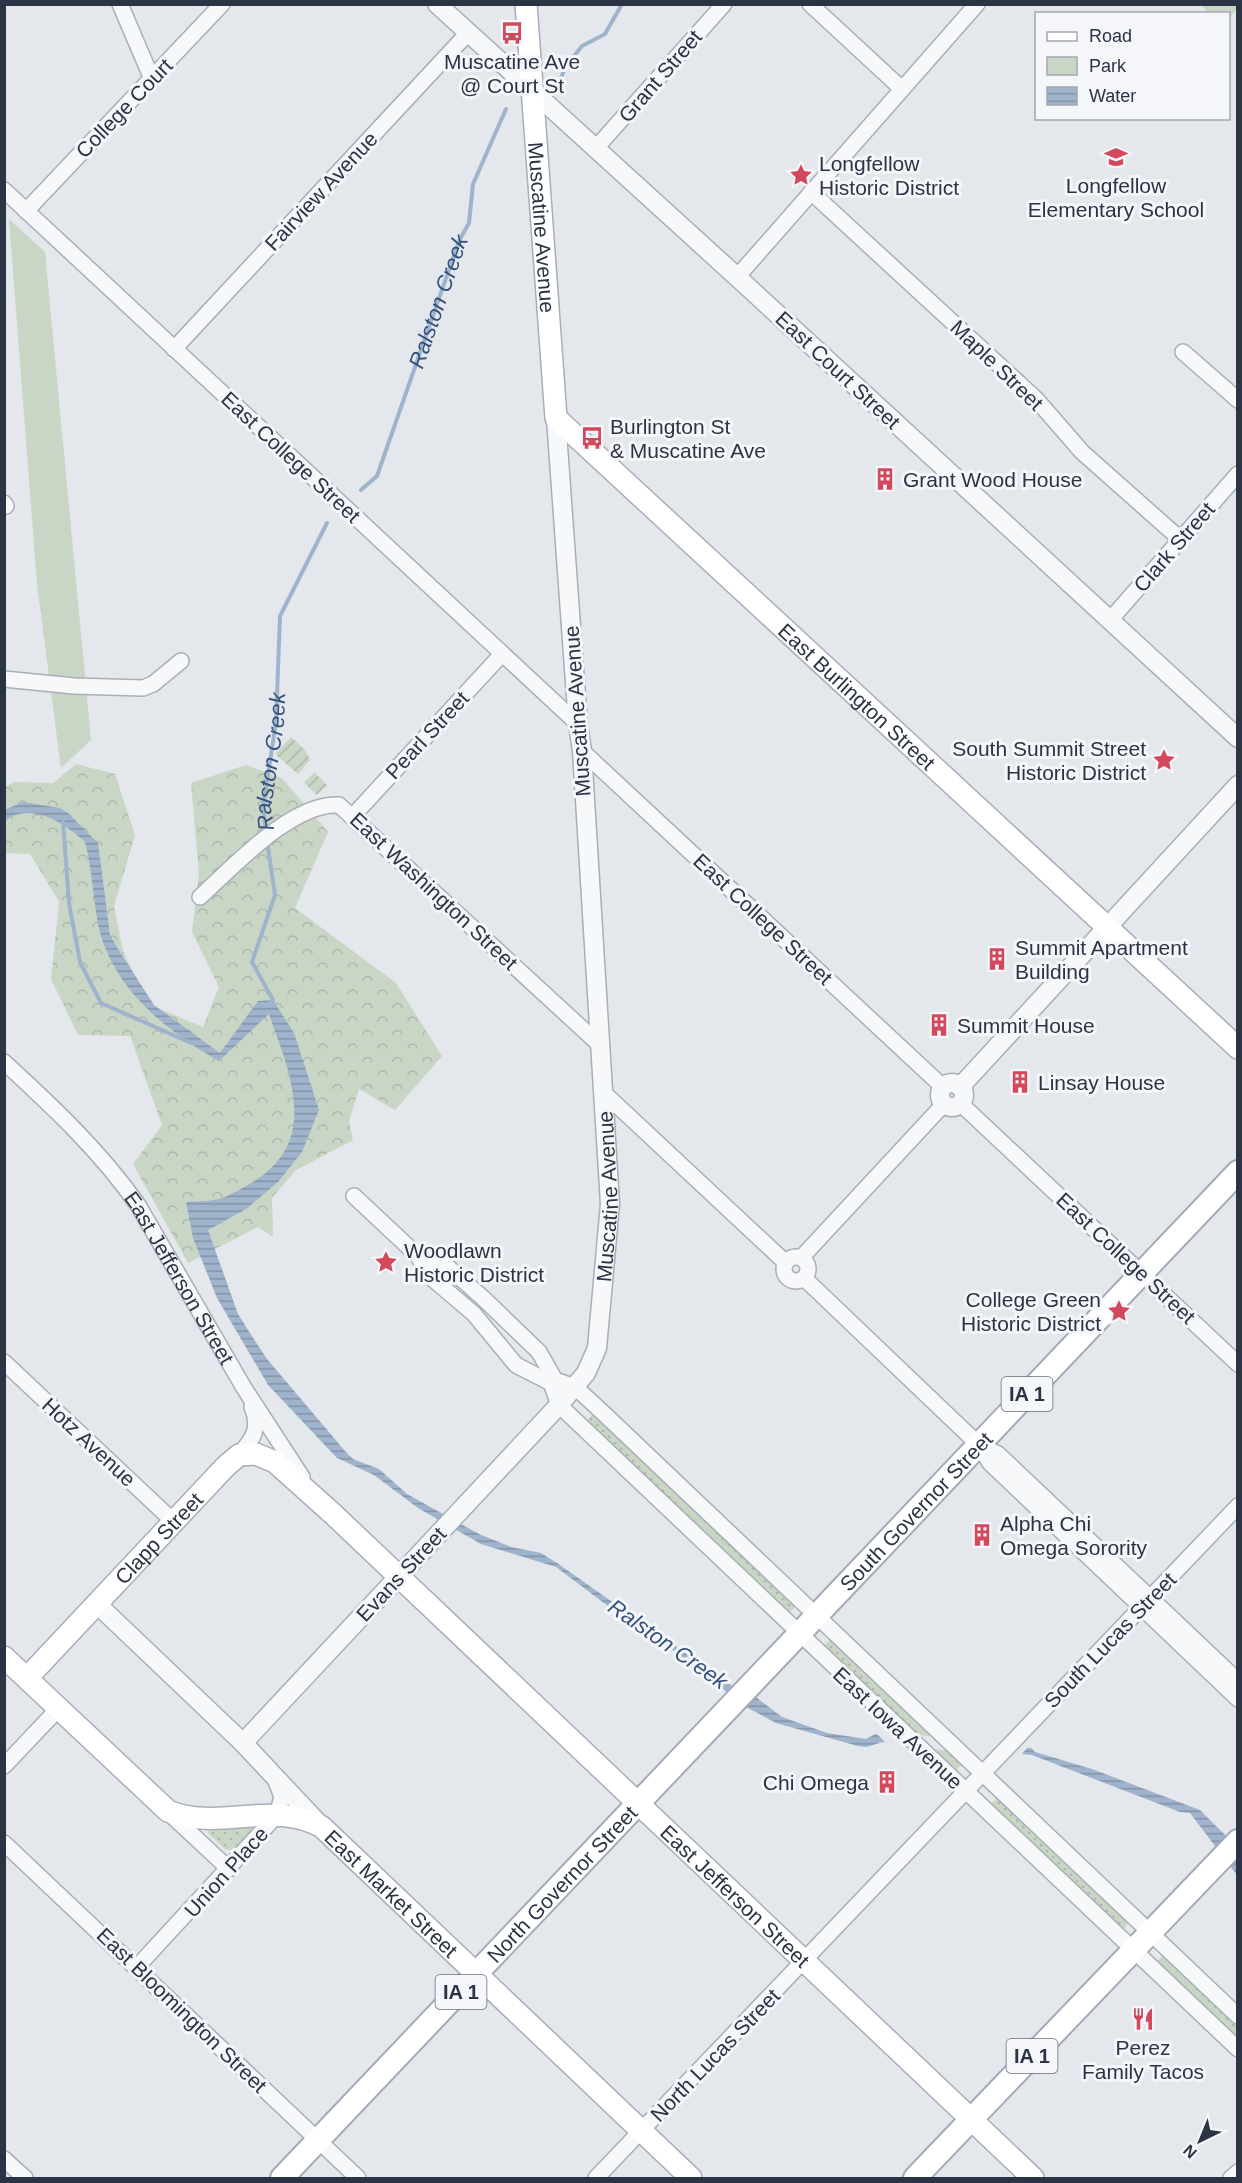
<svg xmlns="http://www.w3.org/2000/svg" width="1242" height="2183" viewBox="0 0 1242 2183" font-family="Arial,sans-serif">
	<defs>
		<pattern id="grass-dots" width="8" height="8" patternUnits="userSpaceOnUse" patternTransform="scale(1.5)"><rect width="8" height="8" fill="#c9d6c5"/><path d="M2 2h.1M6 6h.1" fill="none" stroke="#adb8ab" stroke-width="1.8" stroke-linecap="round"/></pattern>
		<pattern id="forest-crowns" width="20" height="18" patternUnits="userSpaceOnUse" patternTransform="scale(1.5)"><rect width="20" height="18" fill="#c9d6c5"/><path d="M2 6a3 3 0 1 1 6 0M12 15a3 3 0 1 1 6 0" fill="none" stroke="#adb8ab"/></pattern>
		<pattern id="garden-furrows" width="10" height="10" patternUnits="userSpaceOnUse" patternTransform="scale(1.5)"><rect width="10" height="10" fill="#c9d6c5"/><path d="M-1 1l2-2M0 10L10 0M9 11l2-2" fill="none" stroke="#adb8ab"/></pattern>
		<pattern id="water-rules" width="6" height="5" patternUnits="userSpaceOnUse" patternTransform="scale(1.5)"><rect width="6" height="5" fill="#9fb4cc"/><path d="M0 2.5h6" fill="none" stroke="#8293a7"/></pattern>
	</defs>
	<rect width="100%" height="100%" fill="#e4e7ec"/>
	<g fill="url(#grass-dots)">
		<path d="M594,1413L797,1604L789,1614L586,1422Z"/>
		<path d="M832,1638L963,1763L955,1772L823,1646Z"/>
		<path d="M999,1797L1130,1921L1122,1931L990,1804Z"/>
		<path d="M248,1825L252,1828L251,1831L232,1850L225,1849L208,1833L209,1830Z"/>
		<path d="M1164,1955L1237,2024V2044L1156,1962Z"/>
	</g>
	<path fill="url(#forest-crowns)" d="M76,764L115,774L135,835L114,906L123,951L148,1004L203,1027L219,987L192,932L199,873L191,783L246,765L282,778L328,832L295,908L396,983L442,1056L395,1110L359,1089L349,1121L353,1140L296,1170L272,1198L273,1237L258,1227L188,1263L133,1164L162,1125L130,1036L78,1035L51,979L59,902L30,854L5,853L4,788L14,782L53,783Z"/>
	<g fill="#c9d6c5">
		<path d="M1202,5H1237V9L1229,18L1228,14L1207,13Z"/>
		<path d="M9,219L45,252L91,740L61,768L37,584Z"/>
	</g>
	<g fill="url(#garden-furrows)">
		<path d="M291,737L305,750L310,760L298,774L275,754Z"/>
		<path d="M314,772L327,785L317,795L304,783Z"/>
	</g>
	<path fill="url(#water-rules)" d="M23,802L60,808L68,813L98,843L110,935L118,949L154,1005L220,1053L258,1001L273,1000L294,1033L319,1110L302,1152L278,1182L246,1209L208,1230L238,1314L248,1330L267,1359L345,1451L353,1459L379,1469L407,1494L479,1534L511,1547L541,1553L557,1563L729,1684L757,1698L782,1717L827,1733L866,1739L875,1734L1031,1748L1035,1752L1092,1769L1200,1810L1237,1847V1875L1190,1813L1180,1812L1032,1755L883,1742L866,1747L858,1746L776,1723L746,1707L676,1652L640,1630L556,1567L481,1544L418,1508L374,1475L337,1458L268,1385L217,1298L193,1238L186,1202C220,1201 222,1200 251,1183C321,1142 290,1074 269,1014L219,1061C166,1031 111,987 98,924C93,897 92,869 85,842C64,823 31,801 5,821L4,810Z"/>
	<path fill="#e4e7ec" d="M874,1731H875L1030,1745L1019,1757L888,1745Z"/>
	<g fill="none" stroke-linecap="round" stroke-linejoin="round">
		<g stroke="#9fb4cc" stroke-width="4">
			<path d="M560,80L566,66L582,46L605,34L622,4"/>
			<path id="s1" d="M361,490L377,476L459,241L469,223L473,184L506,109"/>
			<path d="M63,821L69,903L80,962L101,1003L191,1043"/>
			<path id="s2" d="M266,831L263,808L276,722L280,616L327,523"/>
			<path d="M267,841L275,895L252,962L273,1000L269,1003"/>
		</g>
		<g stroke="#a9aeb7" stroke-width="18">
			<g id="minor">
				<path d="M120,4L152,79"/>
				<path d="M810,4L902,89"/>
				<path d="M596,148L724,4"/>
				<path d="M4,190L578,724"/>
				<path d="M811,192L1036,399L1082,452L1180,539"/>
				<path d="M26,211L222,4"/>
				<path d="M737,277L977,4"/>
				<path d="M174,349L468,33"/>
				<path d="M1183,352L1238,400"/>
				<path d="M4,503L6,506"/>
				<path d="M1110,620L1238,474"/>
				<path d="M4,679L74,686L143,688L153,684L181,661"/>
				<path d="M582,751L943,1087"/>
				<path d="M352,817L502,654"/>
				<path d="M200,897C232,868 292,802 339,805L600,1045"/>
				<path id="s3" d="M4,1062C53,1107 100,1151 138,1205L244,1388L302,1477"/>
				<path d="M605,1094L786,1263"/>
				<path d="M961,1104L1238,1364"/>
				<path d="M354,1196L417,1255L434,1280L474,1314L516,1365L551,1383L559,1405L1238,2049"/>
				<path d="M417,1255L440,1260L483,1298L539,1352L555,1380L575,1387L599,1409L1238,2016"/>
				<circle cx="796" cy="1269" r="12"/>
				<path d="M801,1258L944,1104"/>
				<path d="M804,1278L979,1445L990,1463L1238,1699"/>
				<path d="M4,1362L174,1522"/>
				<path d="M979,1445L998,1454L1238,1681"/>
				<path d="M239,1455C253,1439 261,1428 252,1407"/>
				<path d="M4,1766L59,1708"/>
				<path d="M170,1814L229,1869"/>
				<path d="M4,1843L358,2178"/>
				<path d="M137,1967L277,1815L282,1797L276,1781"/>
				<path d="M4,2159L25,2178"/>
				<path d="M596,2178L1238,1506"/>
				<path d="M1231,2178L1238,2172"/>
			</g>
		</g>
		<g stroke="#a9aeb7" stroke-width="21">
			<g id="tertiary">
				<path d="M437,4L737,277L1238,738"/>
				<circle cx="952" cy="1095" r="12"/>
				<path d="M960,1087L1238,785"/>
				<path d="M97,1604L243,1743L321,1826"/>
				<path id="s4" d="M243,1743L559,1405L586,1373L597,1348L610,1204L582,751L578,724L556,418"/>
			</g>
		</g>
		<g stroke="#a9aeb7" stroke-width="24">
			<g id="secondary">
				<path id="s5" d="M526,4L556,418L1238,1048"/>
				<path id="s6" d="M4,1657L168,1811C219,1832 273,1799 322,1827L691,2178"/>
				<path id="s7" d="M27,1678L226,1466L239,1455L256,1454L275,1462L333,1514L1033,2178"/>
			</g>
		</g>
		<g stroke="#a3abb8" stroke-width="26">
			<g id="primary">
				<path id="s8" d="M282,2178L1238,1172"/>
				<path d="M915,2178L1238,1841"/>
			</g>
		</g>
		<use href="#minor" stroke="#f7f8fa" stroke-width="15"/>
		<use href="#tertiary" stroke="#f7f8fa" stroke-width="18"/>
		<use href="#secondary" stroke="#fff" stroke-width="21"/>
		<use href="#primary" stroke="#fff" stroke-width="22"/>
	</g>
	<defs>
		<g id="bus-bare" transform="scale(1.8)"><path d="M-5-6H5V4H4V6H2V4H-2V6H-4V4H-5ZM-3.5-4V0h7V-4ZM-3.5 1.2v1.5H-2V1.2ZM2 1.2v1.5H3.5V1.2Z" fill="#d1495b" stroke="#f4f6f9" stroke-width="2.5" paint-order="stroke"/></g>
		<g id="school-bare" transform="scale(1.8)"><path d="M0-5L7-2L0 1L-7-2ZM-4 1L0 2.5L4 1V4Q0 6-4 4Z" fill="#d1495b" stroke="#f4f6f9" stroke-width="2.5" paint-order="stroke"/></g>
		<g id="sight-bare" transform="scale(1.8)"><path d="M0-6L1.8-2.2L6-1.7L2.9 1.2L3.7 5.4L0 3.3L-3.7 5.4L-2.9 1.2L-6-1.7L-1.8-2.2Z" fill="#d1495b" stroke="#f4f6f9" stroke-width="2.5" paint-order="stroke"/></g>
		<g id="building-bare" transform="scale(1.8)"><path d="M-4-6H4V6H1V3H-1V6H-4ZM-2.5-4.3h1.7v1.8h-1.7ZM.8-4.3h1.7v1.8H.8ZM-2.5-1h1.7V.8h-1.7ZM.8-1h1.7V.8H.8Z" fill="#d1495b" stroke="#f4f6f9" stroke-width="2.5" paint-order="stroke"/></g>
		<g id="restaurant-bare" transform="scale(1.8)"><path d="M-5-6h1v4h1v-4h1v4h1v-4h1v5L-1.5 .5V6h-2V.5L-5-1ZM5-6V6H3V1.5H1.5Q1.5-4 5-6Z" fill="#d1495b" stroke="#f4f6f9" stroke-width="2.5" paint-order="stroke"/></g>
	</defs>
	<g fill-rule="evenodd">
		<use href="#bus-bare" x="512" y="33"/>
		<use href="#school-bare" x="1116" y="157"/>
		<use href="#sight-bare" x="801" y="175"/>
		<use href="#bus-bare" x="592" y="438"/>
		<use href="#building-bare" x="885" y="479"/>
		<use href="#sight-bare" x="1164" y="760"/>
		<use href="#building-bare" x="997" y="959"/>
		<use href="#building-bare" x="939" y="1025"/>
		<use href="#building-bare" x="1020" y="1082"/>
		<use href="#sight-bare" x="386" y="1262"/>
		<use href="#sight-bare" x="1119" y="1311"/>
		<use href="#building-bare" x="982" y="1535"/>
		<use href="#building-bare" x="887" y="1782"/>
		<use href="#restaurant-bare" x="1143" y="2019"/>
	</g>
	<g text-anchor="middle" dominant-baseline="central" stroke-width="6" stroke-linejoin="round" paint-order="stroke">
		<g fill="#f4f6f9" stroke="#676e7b" stroke-width="1.5">
			<rect x="1001.5" y="1377" width="51" height="34" rx="4.5"/>
			<rect x="435.5" y="1975" width="51" height="34" rx="4.5"/>
			<rect x="1006.5" y="2039" width="51" height="34" rx="4.5"/>
		</g>
		<g font-size="20" font-weight="bold" fill="#2b3445">
			<text x="1027" y="1394">IA 1</text>
			<text x="461" y="1992">IA 1</text>
			<text x="1032" y="2056">IA 1</text>
		</g>
		<g font-size="21" fill="#2b3445" stroke="#f4f6f9" text-anchor="start">
			<text x="512" y="61" text-anchor="middle">Muscatine Ave<tspan x="512" dy="24">@ Court St</tspan></text>
			<text x="819" y="163">Longfellow<tspan x="819" dy="24">Historic District</tspan></text>
			<text x="1116" y="185" text-anchor="middle">Longfellow<tspan x="1116" dy="24">Elementary School</tspan></text>
			<text x="610" y="426">Burlington St<tspan x="610" dy="24">&amp; Muscatine Ave</tspan></text>
			<text x="903" y="479">Grant Wood House</text>
			<text x="1146" y="748" text-anchor="end">South Summit Street<tspan x="1146" dy="24">Historic District</tspan></text>
			<text x="1015" y="947">Summit Apartment<tspan x="1015" dy="24">Building</tspan></text>
			<text x="957" y="1025">Summit House</text>
			<text x="1038" y="1082">Linsay House</text>
			<text x="404" y="1250">Woodlawn<tspan x="404" dy="24">Historic District</tspan></text>
			<text x="1101" y="1299" text-anchor="end">College Green<tspan x="1101" dy="24">Historic District</tspan></text>
			<text x="1000" y="1523">Alpha Chi<tspan x="1000" dy="24">Omega Sorority</tspan></text>
			<text x="869" y="1782" text-anchor="end">Chi Omega</text>
			<text x="1143" y="2047" text-anchor="middle">Perez<tspan x="1143" dy="24">Family Tacos</tspan></text>
		</g>
		<g font-size="21" fill="#2b3445" stroke="#f4f6f9">
			<text transform="translate(660 76) rotate(-49)">Grant Street</text>
			<text transform="translate(124 108) rotate(-46)">College Court</text>
			<text transform="translate(321 191) rotate(-47)">Fairview Avenue</text>
			<text stroke="none"><textPath href="#s5" startOffset="224">Muscatine Avenue</textPath></text>
			<text transform="translate(997 365) rotate(44)">Maple Street</text>
			<text transform="translate(838 370) rotate(43)">East Court Street</text>
			<text transform="translate(291 457) rotate(43)">East College Street</text>
			<text transform="translate(1174 547) rotate(-49)">Clark Street</text>
			<text stroke="none"><textPath href="#s5" startOffset="825">East Burlington Street</textPath></text>
			<text transform="translate(577 711) rotate(-94)">Muscatine Avenue</text>
			<text transform="translate(427 735) rotate(-47)">Pearl Street</text>
			<text transform="translate(434 891) rotate(43)">East Washington Street</text>
			<text transform="translate(763 919) rotate(43)">East College Street</text>
			<text stroke="none"><textPath href="#s4" startOffset="684">Muscatine Avenue</textPath></text>
			<text transform="translate(1126 1258) rotate(43)">East College Street</text>
			<text stroke="none"><textPath href="#s3" startOffset="280">East Jefferson Street</textPath></text>
			<text transform="translate(89 1442) rotate(43)">Hotz Avenue</text>
			<text stroke="none"><textPath href="#s8" startOffset="920">South Governor Street</textPath></text>
			<text stroke="none"><textPath href="#s7" startOffset="192">Clapp Street</textPath></text>
			<text transform="translate(401 1574) rotate(-47)">Evans Street</text>
			<text transform="translate(1110 1640) rotate(-46)">South Lucas Street</text>
			<text transform="translate(898 1728) rotate(43)">East Iowa Avenue</text>
			<text transform="translate(226 1872) rotate(-48)">Union Place</text>
			<text stroke="none"><textPath href="#s8" startOffset="406">North Governor Street</textPath></text>
			<text stroke="none"><textPath href="#s6" startOffset="478">East Market Street</textPath></text>
			<text stroke="none"><textPath href="#s7" startOffset="978">East Jefferson Street</textPath></text>
			<text transform="translate(182 2010) rotate(44)">East Bloomington Street</text>
			<text transform="translate(715 2055) rotate(-46)">North Lucas Street</text>
		</g>
		<g font-size="22" font-style="italic" fill="#34527a" stroke="#f4f6f9">
			<text stroke="none"><textPath href="#s1" startOffset="206">Ralston Creek</textPath></text>
			<text stroke="none"><textPath href="#s2" startOffset="70">Ralston Creek</textPath></text>
			<text transform="translate(668 1644) rotate(35)">Ralston Creek</text>
		</g>
	</g>
	<rect width="1242" height="2183" fill="none" stroke="#2b3445" stroke-width="12"/>
	<rect x="1035" y="12" width="195" height="108" fill="#f4f6f9" stroke="#a4a8b1" stroke-width="1.5"/>
	<rect x="1047" y="32" width="30" height="9" fill="#ffffff" stroke="#a4a8b1" stroke-width="1.5"/>
	<text x="1089" y="42" font-size="18" fill="#2b3445">Road</text>
	<rect x="1047" y="57" width="30" height="18" fill="#c9d6c5" stroke="#a4a8b1" stroke-width="1.5"/>
	<text x="1089" y="72" font-size="18" fill="#2b3445">Park</text>
	<rect x="1047" y="87" width="30" height="18" fill="url(#water-rules)" stroke="#a4a8b1" stroke-width="1.5"/>
	<text x="1089" y="102" font-size="18" fill="#2b3445">Water</text>
	<g transform="translate(1200 2141) rotate(223)" stroke="#f4f6f9" stroke-width="4.5" paint-order="stroke">
	<path d="M0-4.5L10 22L0 15L-10 22Z" fill="#2b3445"/>
	<text y="-9" font-size="16" font-weight="bold" text-anchor="middle" fill="#2b3445">N</text>
	</g>
</svg>
